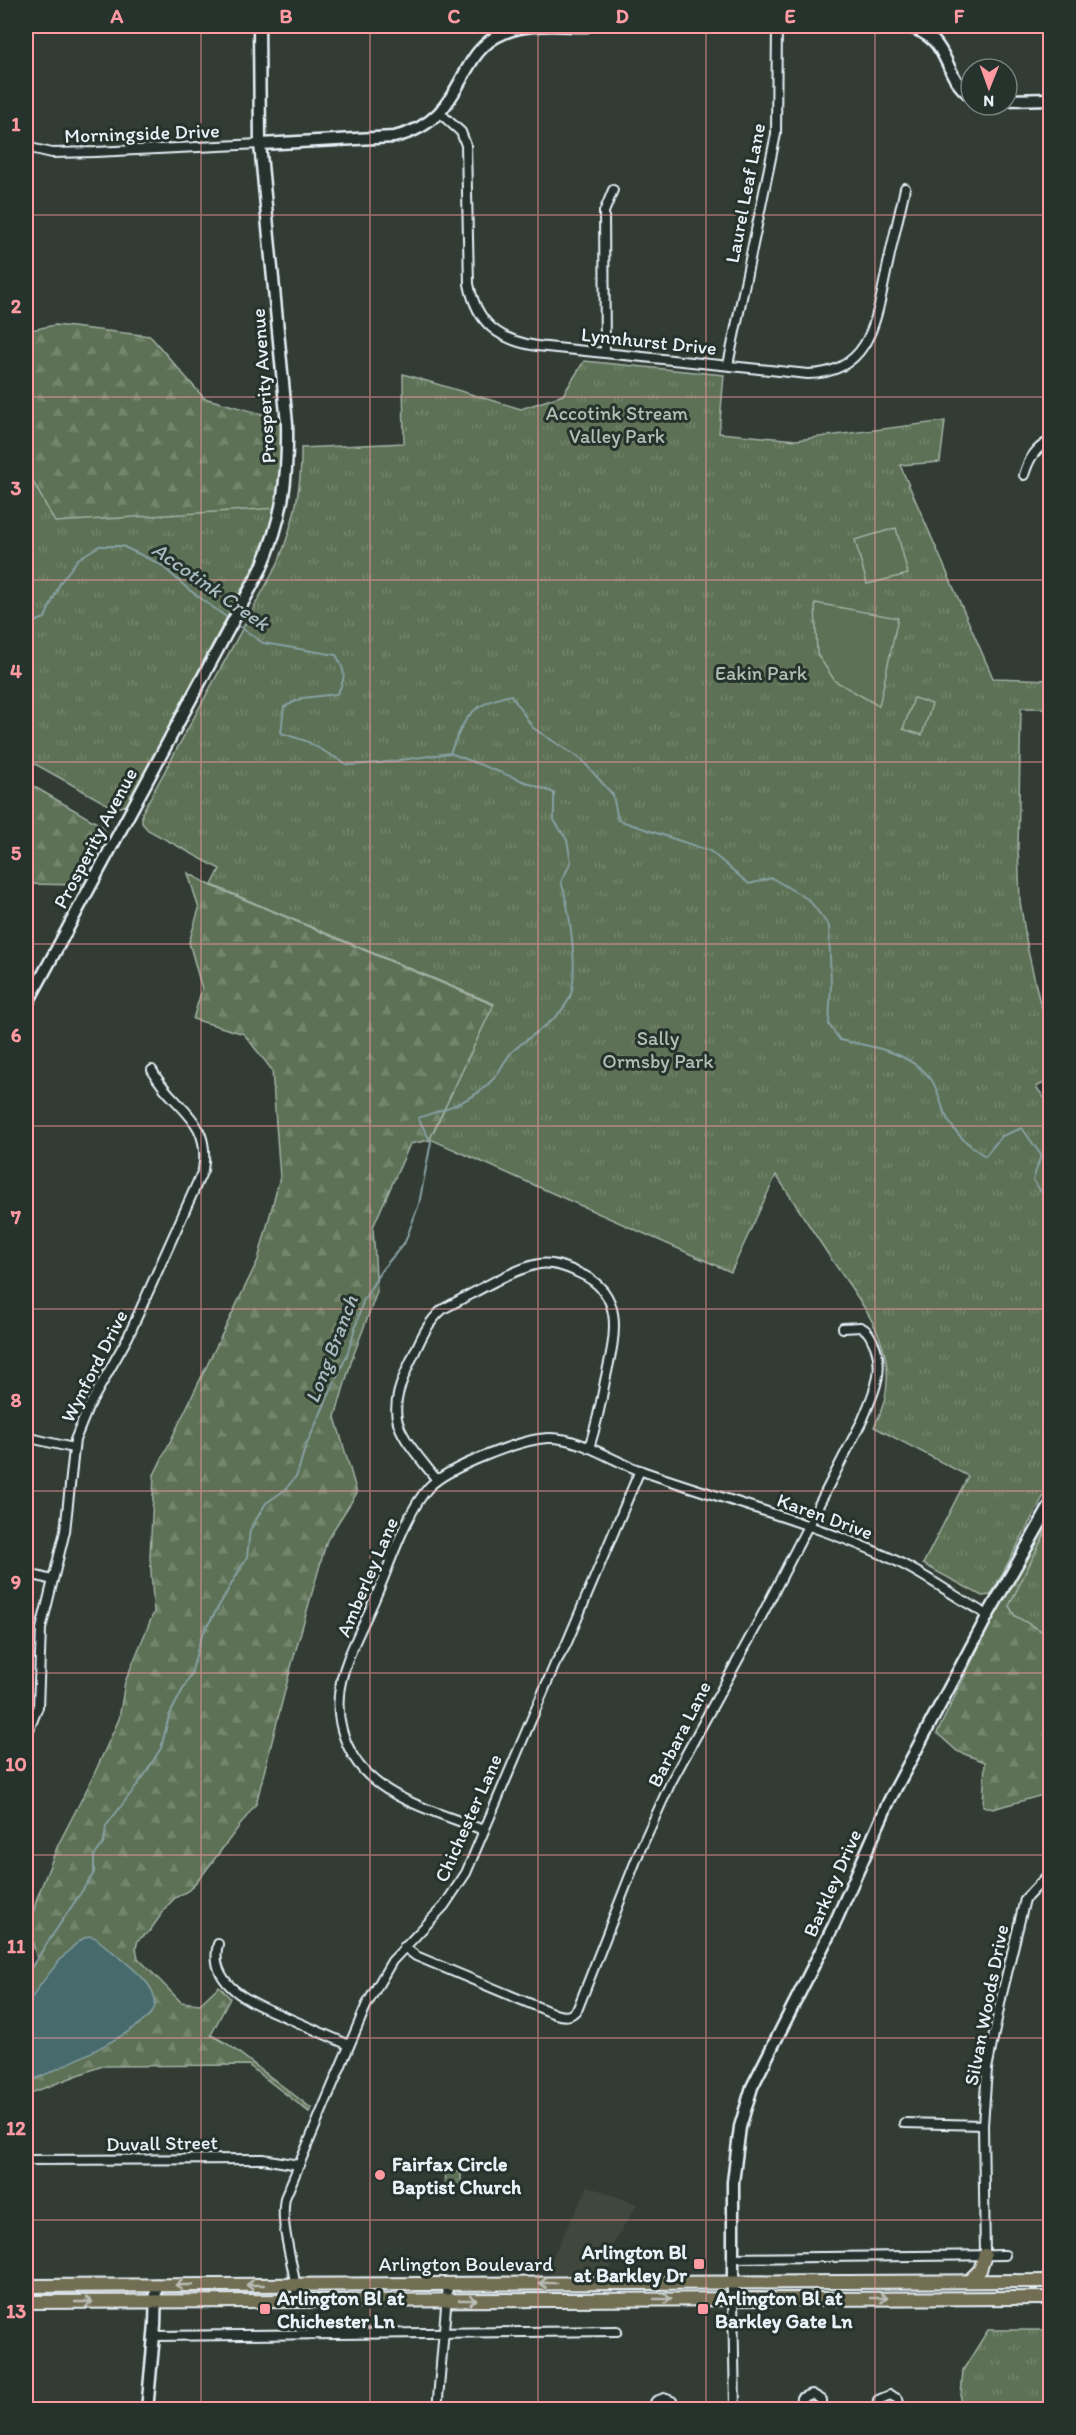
<svg xmlns="http://www.w3.org/2000/svg" width="1076" height="2435" viewBox="0 0 1076 2435" font-family="Itim,sans-serif">
	<defs>
		<pattern id="forest-firs" width="22" height="20" patternUnits="userSpaceOnUse" patternTransform="scale(1.5)"><rect width="22" height="20" fill="#5c7154"/><path d="M5 1l3.5 6h-7zM16 11l3.5 6h-7z" fill="#73866d"/></pattern>
		<pattern id="park-tufts" width="24" height="20" patternUnits="userSpaceOnUse" patternTransform="scale(1.5)"><rect width="24" height="20" fill="#5c7154"/><path d="M3 7l-1-3M5 7V3M7 7l1-3M15 17l-1-3M17 17v-4M19 17l1-3" fill="none" stroke="#73866d"/></pattern>
	</defs>
	<rect width="100%" height="100%" fill="#323c34"/>
	<filter id="ink" filterUnits="userSpaceOnUse"><feTurbulence type="fractalNoise" baseFrequency=".0167" numOctaves="2"/><feDisplacementMap in="SourceGraphic" scale="12" xChannelSelector="R" yChannelSelector="G"/><feConvolveMatrix kernelMatrix="1 2 1 2 8 2 1 2 1" color-interpolation-filters="sRGB"/></filter>
	<g filter="url(#ink)">
		<path fill="#41463c" d="M588,2186L637,2204L612,2246L611,2270L609,2275H550L552,2258Z"/>
		<g fill="url(#forest-firs)" stroke="#a2b1a6" stroke-width="1.5">
			<path d="M55,325L150,336L204,398L280,419L283,452L277,509L55,523L26,469V331Z"/>
			<path d="M26,782L102,826L106,838L81,885L29,884L26,887Z"/>
			<path d="M188,873L212,886L494,1005L430,1140L410,1144L373,1227L377,1292L352,1359L335,1417L357,1493L327,1540L291,1667L256,1804L204,1873L189,1890L175,1898L168,1905L149,1932L138,1940L136,1948L138,1958L181,2002L200,2004L219,1986L230,1998L211,2035L226,2043L311,2108L309,2112L248,2065L102,2066L26,2095V1976L37,1959L29,1928L37,1898L58,1845L91,1781L119,1719L125,1682L154,1612L150,1557L154,1475L258,1260L280,1177L272,1070L244,1034L193,1019L202,989L189,942L199,909Z"/>
			<path d="M1050,1515V1793L993,1809L983,1806L985,1762L957,1751L937,1733L996,1612Z"/>
		</g>
		<g fill="url(#park-tufts)" stroke="#a2b1a6" stroke-width="1.5">
			<path d="M584,361L724,375L719,433L796,440L945,421L940,462L900,465L993,678L1050,680V708H1021L1018,848L1020,901L1028,951L1039,999L1050,1032V1080L1036,1087L1050,1105V1484L991,1595L982,1596L923,1564L968,1476L874,1427C909,1360 869,1314 832,1260C813,1232 795,1203 776,1175L731,1272L430,1139L494,1004L212,885L220,869L148,830L142,823V813L278,563C293,525 302,489 301,448L404,443L403,374L521,409L563,395Z"/>
			<path d="M26,469L55,522L277,508L255,564L127,805L117,808L112,807L26,759Z"/>
			<path d="M1050,1523V1636L1015,1616L1009,1606Z"/>
			<path d="M445,2171L461,2172V2188L444,2187Z"/>
			<path d="M988,2330H1050V2409H960L963,2370Z"/>
		</g>
		<g fill="#5c7154" stroke="#a2b1a6" stroke-width="1.5">
			<path d="M896,528L908,574L867,584L855,540Z"/>
			<path d="M815,603L898,618L879,706L835,681L817,654Z"/>
			<path d="M914,698L932,704L922,735L903,729Z"/>
		</g>
		<path fill="#466a6c" stroke="#87a0a4" stroke-width="1.5" d="M89,1936L96,1938C111,1952 150,1977 154,1996C156,2002 155,2009 151,2014C134,2034 52,2072 26,2083C25,2070 23,2019 26,2009C34,1991 71,1941 89,1936Z"/>
		<g fill="none" stroke-linecap="round" stroke-linejoin="round">
			<g stroke="#87a0a4" stroke-width="2">
				<path d="M236,624L263,643L336,655C345,670 347,677 337,694L302,698L284,707L281,733L306,741L348,765L380,763L450,753C466,716 469,705 511,695L533,728L582,760L613,795L618,820L710,851L749,884L772,878L809,900L829,926L831,985L829,1025L840,1040C873,1046 909,1052 931,1079C937,1087 940,1100 943,1109C951,1131 967,1144 985,1156L1002,1136L1022,1128L1041,1155L1033,1180L1044,1196L1050,1216"/>
				<path d="M26,625L45,618L60,583L78,559L99,546H122L160,564L188,589L229,619"/>
				<path d="M26,692L28,699L26,702"/>
				<path d="M26,1975L94,1873V1856L104,1843L106,1826L144,1776L161,1748L169,1716L191,1674L201,1637L247,1557L250,1530L266,1503L285,1490L297,1475L305,1448L347,1355L363,1301L381,1271L405,1242L419,1204L431,1142L418,1118C445,1109 475,1101 494,1078C502,1069 506,1056 515,1049C533,1033 558,1021 569,999C580,977 569,905 561,882L571,862L567,840L554,820V793L450,753"/>
			</g>
			<g stroke="#e8f1f8" stroke-width="12">
				<g id="street">
					<path d="M441,114L461,132L466,145L469,284C477,324 499,340 537,346L808,374C870,373 876,320 886,273C892,244 899,216 905,188"/>
					<path d="M26,147L52,153L95,152L260,144"/>
					<path d="M605,353L604,212L613,190"/>
					<path d="M728,365L776,134L777,26"/>
					<path d="M1024,475C1029,459 1035,448 1050,441"/>
					<path d="M26,1437L73,1448"/>
					<path d="M437,1480C396,1428 382,1420 413,1356C421,1338 428,1322 443,1309C469,1296 512,1269 539,1264C553,1262 566,1267 579,1273C628,1294 614,1340 605,1381C601,1404 596,1426 589,1448"/>
					<path d="M26,1573L52,1580"/>
					<path d="M26,1737L38,1707L41,1629L65,1531L75,1440L88,1408L128,1337L203,1170C212,1116 172,1109 152,1070"/>
					<path d="M483,1830C439,1812 378,1799 353,1756C342,1737 337,1716 339,1695C341,1664 364,1625 376,1596C390,1565 406,1512 429,1487C447,1468 523,1438 550,1438C581,1438 610,1460 639,1470C721,1499 808,1521 888,1557C924,1573 954,1597 988,1615"/>
					<path d="M218,1944C207,1987 257,2005 288,2018C308,2027 329,2036 349,2045"/>
					<path d="M404,1947L416,1956L555,2014C566,2017 571,2017 578,2008L640,1850L671,1782L758,1623L863,1419C873,1394 885,1372 875,1346C871,1338 869,1331 861,1327L843,1328"/>
					<path d="M904,2123L983,2125"/>
					<path d="M26,2160L263,2159L299,2165"/>
					<path d="M985,2255L983,2125L987,2069L1002,1994L1025,1899L1045,1878"/>
					<path d="M732,2258L1005,2255"/>
					<path d="M733,2299L735,2410"/>
					<path d="M297,2301C296,2267 279,2230 285,2198L366,2006L392,1961L444,1906L466,1873L555,1664L566,1645L640,1470"/>
					<path d="M154,2336L617,2331"/>
					<path d="M437,2410L448,2284"/>
					<path d="M651,2410L656,2401L664,2398L672,2401L676,2410"/>
					<path d="M799,2410L801,2398L812,2394L822,2400V2410"/>
					<path d="M876,2410L878,2400L890,2395L898,2399L901,2410"/>
				</g>
			</g>
			<g stroke="#e8f1f8" stroke-width="15">
				<g id="secondary">
					<path d="M905,26C954,38 939,73 971,96"/>
					<path d="M1007,100L1050,99"/>
					<path d="M260,144L394,137C468,120 453,53 504,33C529,22 560,26 587,26"/>
					<path d="M26,1006L261,569C283,518 288,479 287,424L260,144L259,26"/>
					<path d="M733,2299V2182L740,2127L752,2087L834,1925L889,1801L988,1615L1050,1506"/>
					<path d="M147,2410L155,2325L156,2285"/>
				</g>
			</g>
			<g stroke="#e8f1f8" stroke-width="16">
				<g id="primary">
					<path d="M969,2281L980,2270L985,2255"/>
					<path d="M26,2286L1050,2281"/>
					<path d="M26,2302L1050,2298"/>
				</g>
			</g>
			<use href="#street" stroke="#26332d" stroke-width="8"/>
			<use href="#secondary" stroke="#26332d" stroke-width="10"/>
			<use href="#primary" stroke="#726e52" stroke-width="12"/>
		</g>
		<defs><path id="oneway-shaft" d="M-6 0H5M1.5-3L5.5 0L1.5 3" fill="none" stroke-width="1.6" stroke-linecap="round" stroke-linejoin="round" transform="scale(1.5)"/></defs>
		<g stroke="#b9bdb6">
			<use href="#oneway-shaft" transform="translate(548 2283) rotate(180)"/>
			<use href="#oneway-shaft" transform="translate(184 2285) rotate(180)"/>
			<use href="#oneway-shaft" transform="translate(255 2285) rotate(180)"/>
			<use href="#oneway-shaft" transform="translate(879 2298)"/>
			<use href="#oneway-shaft" transform="translate(663 2299)"/>
			<use href="#oneway-shaft" transform="translate(468 2300)"/>
			<use href="#oneway-shaft" transform="translate(84 2302)"/>
		</g>
	</g>
	<path fill="none" stroke="#ff9aa2" stroke-width="1.5" stroke-opacity="0.55" d="M201,26V2410M370,26V2410M538,26V2410M706,26V2410M875,26V2410M26,215H1050M26,397H1050M26,580H1050M26,762H1050M26,944H1050M26,1126H1050M26,1309H1050M26,1491H1050M26,1673H1050M26,1855H1050M26,2038H1050M26,2220H1050"/>
	<g fill="#ff9aa2" stroke="#26332d" stroke-width="2">
		<circle cx="380" cy="2175" r="6"/>
		<rect x="693" y="2258" width="12" height="12" rx="3"/>
		<rect x="259" y="2303" width="12" height="12" rx="3"/>
		<rect x="697" y="2303" width="12" height="12" rx="3"/>
	</g>
	<g text-anchor="middle" dominant-baseline="central" stroke-width="6" stroke-linejoin="round" paint-order="stroke">
		<g font-size="20" fill="#e8f1f8" stroke="#26332d">
			<text transform="translate(142 133) rotate(-2)">Morningside Drive</text>
			<text transform="translate(745 193) rotate(-79)">Laurel Leaf Lane</text>
			<text transform="translate(649 341) rotate(6)">Lynnhurst Drive</text>
			<text transform="translate(263 386) rotate(-94)">Prosperity Avenue</text>
			<text transform="translate(95 838) rotate(-62)">Prosperity Avenue</text>
			<text transform="translate(94 1366) rotate(-63)">Wynford Drive</text>
			<text transform="translate(825 1516) rotate(20)">Karen Drive</text>
			<text transform="translate(367 1577) rotate(-67)">Amberley Lane</text>
			<text transform="translate(679 1734) rotate(-63)">Barbara Lane</text>
			<text transform="translate(468 1818) rotate(-66)">Chichester Lane</text>
			<text transform="translate(832 1883) rotate(-66)">Barkley Drive</text>
			<text transform="translate(986 2005) rotate(-79)">Silvan Woods Drive</text>
			<text transform="translate(162 2143) rotate(-1)">Duvall Street</text>
			<text x="466" y="2264">Arlington Boulevard</text>
		</g>
		<g font-size="20" fill="#b0beb6" stroke="#26332d">
			<text x="617" y="413">Accotink Stream<tspan x="617" dy="23">Valley Park</tspan></text>
			<text x="761" y="673">Eakin Park</text>
			<text x="658" y="1038">Sally<tspan x="658" dy="23">Ormsby Park</tspan></text>
		</g>
		<g font-size="20" font-weight="bold" fill="#e8f1f8" stroke="#26332d" text-anchor="start">
			<text x="392" y="2164">Fairfax Circle<tspan x="392" dy="23">Baptist Church</tspan></text>
			<text x="687" y="2252" text-anchor="end">Arlington Bl<tspan x="687" dy="23">at Barkley Dr</tspan></text>
			<text x="277" y="2298">Arlington Bl at<tspan x="277" dy="23">Chichester Ln</tspan></text>
			<text x="715" y="2298">Arlington Bl at<tspan x="715" dy="23">Barkley Gate Ln</tspan></text>
		</g>
		<g font-size="21" font-style="italic" fill="#a7bbc0" stroke="#26332d">
			<text transform="translate(211 586) rotate(35)">Accotink Creek</text>
			<text transform="translate(331 1349) rotate(-69)">Long Branch</text>
		</g>
	</g>
	<rect width="1076" height="2435" fill="none" stroke="#26332d" stroke-width="66"/>
	<g transform="translate(989 87) rotate(181)"><circle r="28" fill="#26332d" stroke="#747f7e" stroke-width="1.5"/>
	<path d="M0-4.5L10 22L0 15L-10 22Z" fill="#ff9aa2"/>
	<text y="-9" font-size="16" font-weight="bold" text-anchor="middle" fill="#e8f1f8">N</text>
	</g>
	<rect x="33" y="33" width="1010" height="2369" fill="none" stroke="#ff9aa2" stroke-width="2"/>
	<g font-size="20" text-anchor="middle" font-weight="bold" fill="#ff9aa2">
		<text x="117" y="23">A</text>
		<text x="286" y="23">B</text>
		<text x="454" y="23">C</text>
		<text x="622" y="23">D</text>
		<text x="790" y="23">E</text>
		<text x="959" y="23">F</text>
		<text x="16" y="131">1</text>
		<text x="16" y="313">2</text>
		<text x="16" y="495">3</text>
		<text x="16" y="678">4</text>
		<text x="16" y="860">5</text>
		<text x="16" y="1042">6</text>
		<text x="16" y="1224">7</text>
		<text x="16" y="1407">8</text>
		<text x="16" y="1589">9</text>
		<text x="16" y="1771">10</text>
		<text x="16" y="1953">11</text>
		<text x="16" y="2135">12</text>
		<text x="16" y="2318">13</text>
	</g>
</svg>
